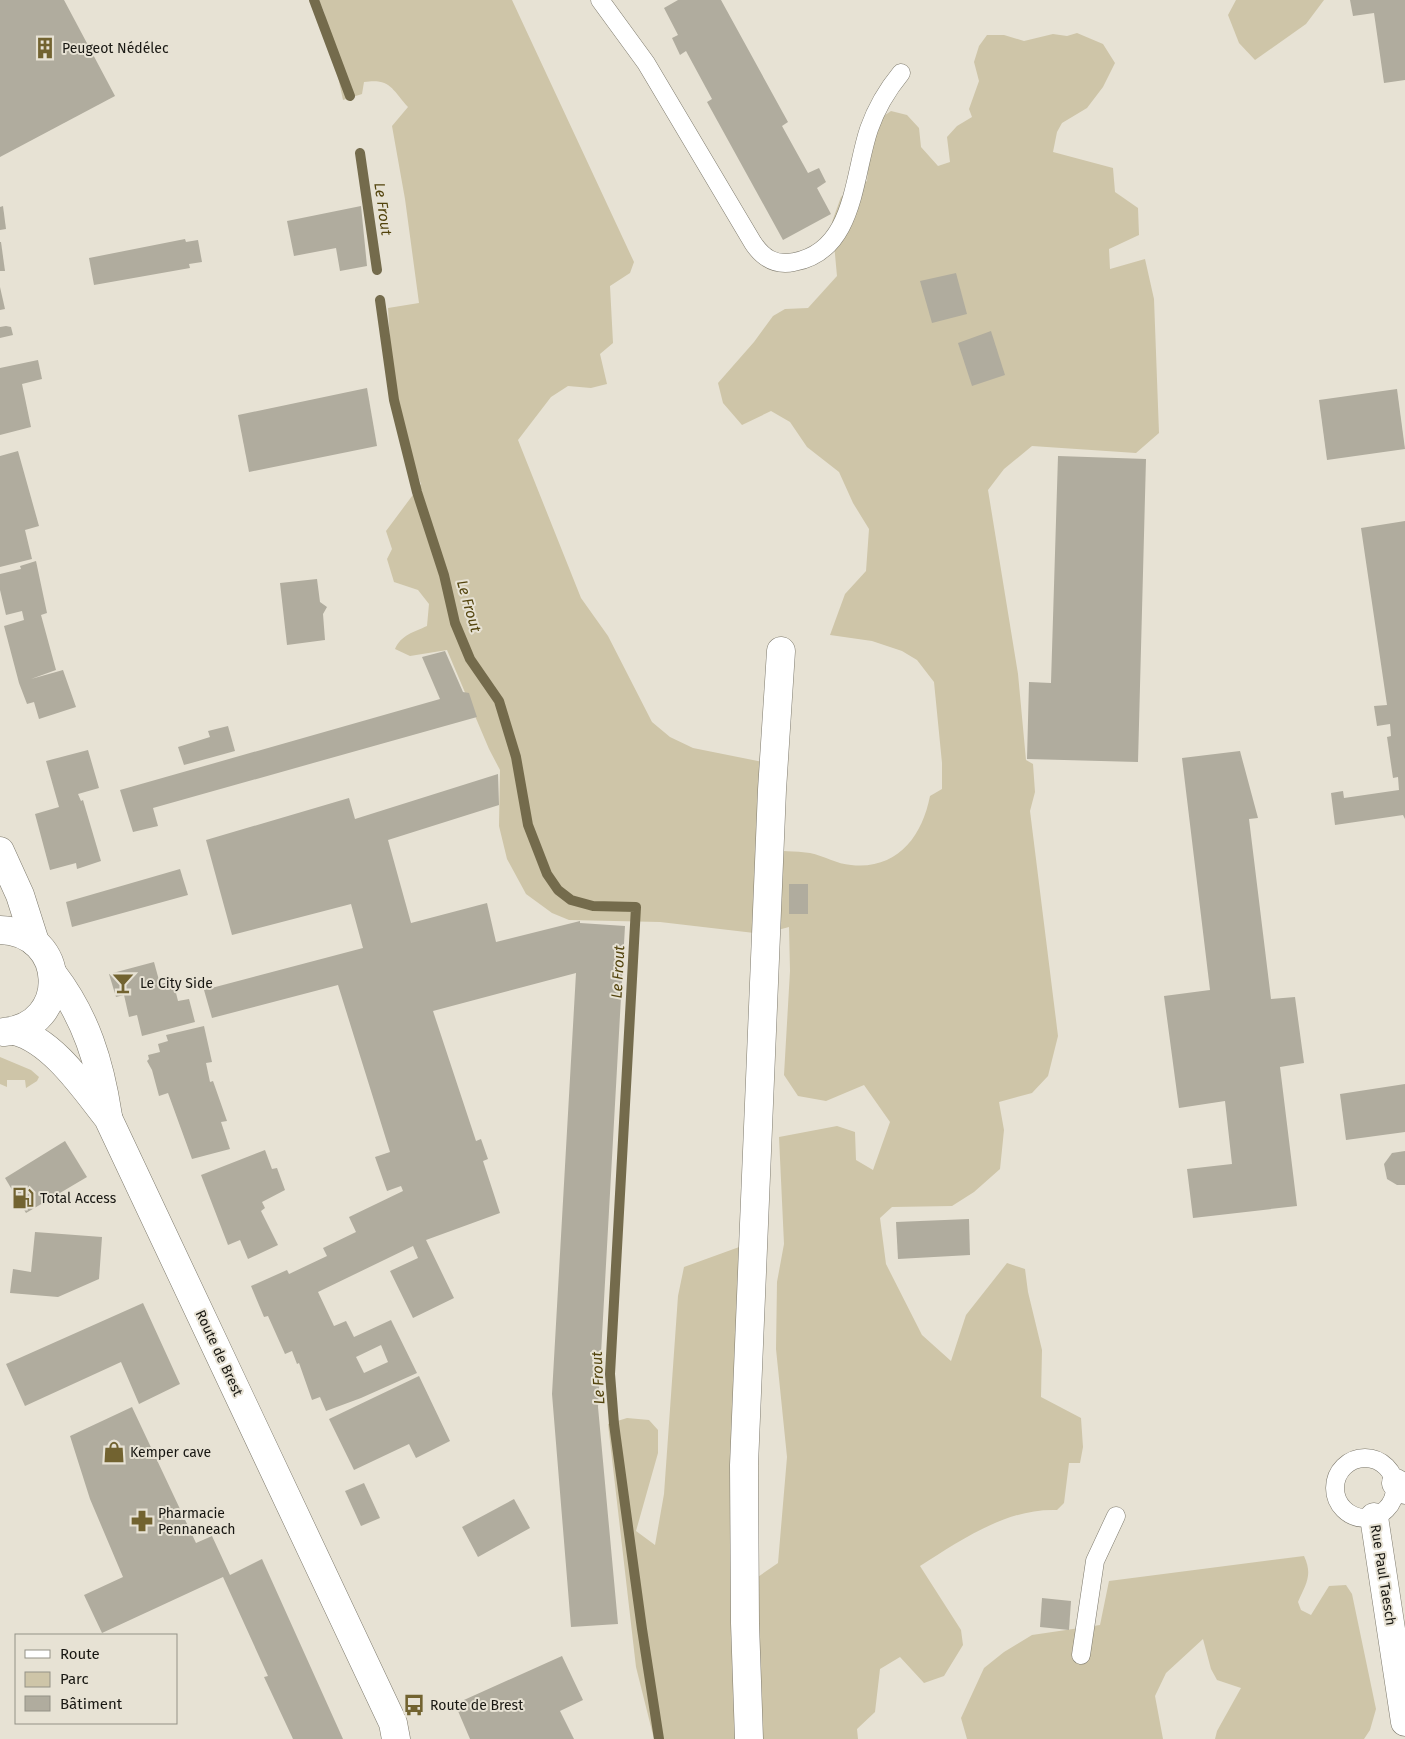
<svg xmlns="http://www.w3.org/2000/svg" width="1405" height="1739" viewBox="0 0 1405 1739" font-family="'Fira Sans',sans-serif">
	<rect width="100%" height="100%" fill="#e7e2d4"/>
	<g fill="#cec5a8">
		<path d="M319,0H512L634,262L630,273L610,286L613,343L600,354L607,384L591,388L568,386L551,397L518,440L581,598L608,636L652,722L670,737L693,748L768,763L765,850C780,851 795,851 810,853C824,856 837,864 851,865C897,870 922,837 930,796L942,789V763L934,682L917,660L902,651L872,641L830,635L845,594L866,571L869,529L853,503L839,472L807,447L790,422L771,411L742,425L723,403L718,383L754,342L773,316L785,309L808,308L837,276L832,222L841,197L867,181L871,139L878,120L891,111L907,115L919,128L921,147L938,166L950,162L947,137L957,126L972,117L969,109L979,81L974,62L979,46L987,35H1004L1024,41L1053,34L1067,36L1077,33L1103,44L1115,63L1103,87L1087,108L1062,123L1057,132L1053,152L1113,168L1115,192L1138,208L1139,235L1109,249L1110,269L1145,259L1154,299L1159,433L1136,453L1032,446L1004,469L988,490L1018,674L1026,760L1033,764L1035,792L1030,811L1058,1036L1048,1076L1032,1093L999,1102L1004,1130L1000,1169L974,1192L952,1206L892,1207L880,1218L886,1264L922,1335L951,1361L966,1315L1007,1263L1025,1269L1028,1292L1042,1350L1041,1397L1081,1418L1083,1447L1080,1463H1069L1064,1503L1057,1510C1007,1508 961,1540 920,1566L961,1630L963,1645L944,1676L924,1683L900,1657L880,1669L875,1712L857,1729L858,1739H654L636,1667L608,1424L627,1418L649,1420L658,1430V1453L636,1531L655,1545L664,1494L678,1296L684,1267L742,1246L734,1362L733,1460L742,1588L778,1563L787,1457L776,1349L777,1282L784,1244L779,1137L837,1126L855,1132L856,1160L873,1170L890,1122L864,1085L826,1101L798,1096L784,1075L790,971L789,927L763,934L660,922L569,920L552,913L526,894L507,859L499,826L500,770L489,749L447,650L410,656L395,649C401,635 414,632 427,626L429,604L418,590L394,582L387,559L392,549L386,531L421,484C399,428 391,368 388,308L419,303L405,199L392,126L408,107C392,89 390,78 364,82L362,94L343,100L324,12Z"/>
		<path d="M1236,0H1324L1306,24L1255,60L1239,43L1228,15Z"/>
		<path d="M0,1057L31,1070L39,1077L37,1081L26,1088L25,1080H7V1087L0,1084Z"/>
		<path d="M1304,1556C1313,1575 1306,1584 1298,1602L1301,1610L1311,1615L1329,1586L1346,1585L1352,1594L1376,1709L1370,1730L1364,1739H1215L1217,1731L1241,1688L1217,1680L1211,1669L1203,1639L1166,1673L1155,1696L1163,1739H967L961,1718L984,1668L1004,1652L1032,1635L1100,1625L1109,1581Z"/>
	</g>
	<g fill="none" stroke-linecap="round" stroke-linejoin="round">
		<g stroke="#746b4c" stroke-width="10">
			<path d="M314,0L350,96"/>
			<path d="M360,153L377,270"/>
			<path d="M380,300L394,400L417,492L444,575L455,623L470,659L499,701L516,757L528,825L547,874L558,890L571,900L593,906L636,907L610,1374L614,1424L642,1629L659,1739"/>
		</g>
	</g>
	<g fill="#b0ac9e" fill-rule="evenodd">
		<path d="M0,0H64L115,96L0,157Z"/>
		<path d="M678,0H721L788,122L782,126L808,173L819,168L826,182L817,188L831,214L783,240L707,102L712,99L686,51L680,55L672,38L678,35L664,8Z"/>
		<path d="M1350,0H1405V80L1384,83L1374,13L1353,16Z"/>
		<path d="M3,206L6,229L0,230V207Z"/>
		<path d="M361,206L367,266L340,271L336,248L294,256L287,221Z"/>
		<path d="M185,239L186,242L198,240L202,262L189,264L190,268L94,285L89,258Z"/>
		<path d="M0,242H1L5,271H0Z"/>
		<path d="M956,273L967,314L932,323L920,281Z"/>
		<path d="M0,287L5,309L0,310Z"/>
		<path d="M6,326L11,327L13,335L0,338V327Z"/>
		<path d="M991,331L1005,375L972,386L958,343Z"/>
		<path d="M38,360L42,379L22,384L31,427L0,435V368Z"/>
		<path d="M367,388L377,446L249,472L238,415Z"/>
		<path d="M1397,389L1405,449L1327,460L1319,400Z"/>
		<path d="M18,451L39,526L25,530L32,559L0,567V456Z"/>
		<path d="M1058,456L1146,459L1138,762L1027,759L1029,682L1051,683Z"/>
		<path d="M1405,521V819L1403,815L1335,825L1331,793L1343,791L1344,798L1399,790L1398,777L1393,778L1387,737L1391,736L1390,724L1377,726L1374,706L1387,705L1361,528Z"/>
		<path d="M36,561L47,613L41,615L56,670L31,679L63,670L76,707L39,719L34,702L27,704L19,683L4,626L24,620L22,611L6,615L0,590V574L21,569L20,566Z"/>
		<path d="M317,579L320,602L327,607L323,614L325,640L287,645L280,583Z"/>
		<path d="M445,651L463,692L469,693L477,717L153,808L158,826L133,832L120,790L440,699L422,657Z"/>
		<path d="M228,726L235,751L184,765L178,747L210,737L208,731Z"/>
		<path d="M88,750L99,788L78,794L81,801L83,800L101,861L77,869L76,863L50,870L35,814L59,807L46,761Z"/>
		<path d="M1240,751L1258,818L1249,819L1271,999L1295,997L1304,1063L1280,1067L1297,1206L1193,1218L1187,1169L1232,1164L1225,1101L1179,1108L1164,996L1210,990L1182,758Z"/>
		<path d="M498,774L499,805L388,840L411,923L487,903L496,942L580,921V923L625,926L598,1407L618,1624L571,1627L552,1394L576,973L433,1011L476,1141L481,1139L488,1159L483,1161L500,1213L426,1240L454,1298L413,1318L390,1271L418,1258L413,1246L318,1292L334,1326L346,1321L354,1337L391,1320L417,1373L361,1398L326,1411L320,1397L312,1400L299,1363L297,1364L292,1351L285,1354L268,1316L264,1317L251,1286L287,1270L289,1274L327,1256L323,1248L356,1232L349,1217L403,1191L401,1186L387,1191L375,1157L390,1152L338,985L212,1018L204,990L363,948L351,904L232,935L206,840L349,798L355,819ZM381,1345L388,1362L364,1373L356,1357Z"/>
		<path d="M180,869L188,895L72,927L66,902Z"/>
		<rect x="789" y="884" width="19" height="30"/>
		<path d="M154,962L160,984L173,981L178,1001L189,999L195,1022L142,1036L137,1015L129,1017L124,995L116,997L109,974Z"/>
		<path d="M204,1026L212,1062L206,1063L210,1082L213,1081L227,1121L221,1122L230,1149L192,1159L168,1093L159,1096L152,1070L147,1061L149,1059L148,1055L160,1052L158,1044L168,1041L166,1035Z"/>
		<path d="M1405,1084V1132L1346,1140L1340,1094Z"/>
		<path d="M65,1141L87,1177L26,1213L5,1178Z"/>
		<path d="M265,1150L272,1169L277,1168L285,1190L262,1202L265,1208L261,1211L278,1245L248,1259L240,1240L228,1245L201,1175Z"/>
		<path d="M1405,1151V1185H1397L1387,1179L1384,1164L1392,1153Z"/>
		<path d="M969,1219L970,1255L898,1259L896,1222Z"/>
		<path d="M35,1232L102,1237L99,1279L58,1297L10,1293L13,1269L31,1272Z"/>
		<path d="M143,1303L180,1384L139,1404L121,1362L25,1406L6,1364Z"/>
		<path d="M419,1376L450,1441L416,1458L409,1444L354,1470L329,1419Z"/>
		<path d="M132,1407L196,1543L212,1536L230,1575L262,1559L343,1739H293L264,1677L268,1676L223,1577L102,1633L84,1595L123,1577L90,1499L70,1436Z"/>
		<path d="M364,1483L380,1518L361,1526L345,1491Z"/>
		<path d="M514,1499L530,1528L478,1557L462,1527Z"/>
		<path d="M1042,1598L1071,1601L1069,1630L1040,1627Z"/>
		<path d="M562,1656L583,1700L560,1711L574,1739H470L455,1704Z"/>
	</g>
	<g fill="none" stroke-linecap="round" stroke-linejoin="round">
		<g stroke="#7e7a6d" stroke-width="19">
			<g id="lane">
				<path d="M600,0L646,63L753,243C763,258 775,266 794,262C855,251 853,176 869,129C876,109 887,90 901,73"/>
				<circle cx="1365" cy="1488" r="30"/>
				<path d="M1081,1655L1095,1561L1116,1516"/>
			</g>
		</g>
		<g stroke="#7e7a6d" stroke-width="29">
			<g id="street">
				<path d="M1396,1483L1405,1490"/>
				<path d="M1374,1517L1405,1722"/>
				<path d="M749,1739L745,1623L744,1465L772,790L781,651"/>
			</g>
		</g>
		<g stroke="#7e7a6d" stroke-width="29">
			<g id="secondary">
				<path d="M0,851L20,895L35,942"/>
				<path d="M0,930C68,932 71,1026 4,1032"/>
				<path d="M53,974C86,1017 100,1063 108,1116"/>
				<path d="M15,1031C53,1041 84,1088 108,1118L393,1723L396,1739"/>
			</g>
		</g>
		<use href="#lane" stroke="#fff" stroke-width="18"/>
		<use href="#street" stroke="#fff" stroke-width="28"/>
		<use href="#secondary" stroke="#fff" stroke-width="28"/>
	</g>
	<defs>
		<g id="building-bare" transform="scale(1.725)"><path d="M-4-6H4V6H1V3H-1V6H-4ZM-2.5-4.3h1.7v1.8h-1.7ZM.8-4.3h1.7v1.8H.8ZM-2.5-1h1.7V.8h-1.7ZM.8-1h1.7V.8H.8Z" fill="#726330" stroke="#e7e2d4" stroke-width="2.5" paint-order="stroke"/></g>
		<g id="bar-bare" transform="scale(1.725)"><path d="M-6-5H6L.8 .8V4.5H3.5V6h-7V4.5H-.8V.8Z" fill="#726330" stroke="#e7e2d4" stroke-width="2.5" paint-order="stroke"/></g>
		<g id="fuel-bare" transform="scale(1.725)"><path d="M-5.5-6h7V0h2V4h1.3V-2.5L3-4.5l.8-.8L6-3V5H2.5V1h-1V6h-7ZM-4.2-4.7v3.2H.2V-4.7Z" fill="#726330" stroke="#e7e2d4" stroke-width="2.5" paint-order="stroke"/></g>
		<g id="shop-bare" transform="scale(1.725)"><path d="M-5-2.5h2.3a2.7 3.5 0 0 1 5.4 0H5L5.5 6h-11ZM-1.5-2.5h3a1.5 2.3 0 0 0-3 0Z" fill="#726330" stroke="#e7e2d4" stroke-width="2.5" paint-order="stroke"/></g>
		<g id="pharmacy-bare" transform="scale(1.725)"><path d="M-2-6h4v4h4v4h-4v4h-4v-4h-4v-4h4Z" fill="#726330" stroke="#e7e2d4" stroke-width="2.5" paint-order="stroke"/></g>
		<g id="bus-bare" transform="scale(1.725)"><path d="M-5-6H5V4H4V6H2V4H-2V6H-4V4H-5ZM-3.5-4V0h7V-4ZM-3.5 1.2v1.5H-2V1.2ZM2 1.2v1.5H3.5V1.2Z" fill="#726330" stroke="#e7e2d4" stroke-width="2.5" paint-order="stroke"/></g>
	</defs>
	<g fill-rule="evenodd">
		<use href="#building-bare" x="45" y="48"/>
		<use href="#bar-bare" x="123" y="983"/>
		<use href="#fuel-bare" x="23" y="1198"/>
		<use href="#shop-bare" x="114" y="1452"/>
		<use href="#pharmacy-bare" x="142" y="1521"/>
		<use href="#bus-bare" x="414" y="1705"/>
	</g>
	<g text-anchor="middle" dominant-baseline="central" stroke-width="4" stroke-linejoin="round" paint-order="stroke">
		<g font-size="14" fill="#181712" stroke="#e7e2d4" text-anchor="start">
			<text x="62" y="48">Peugeot Nédélec</text>
			<text x="140" y="983">Le City Side</text>
			<text x="40" y="1198">Total Access</text>
			<text x="130" y="1452">Kemper cave</text>
			<text x="158" y="1513">Pharmacie<tspan x="158" dy="16">Pennaneach</tspan></text>
			<text x="430" y="1705">Route de Brest</text>
		</g>
		<g font-size="14" fill="#181712" stroke="#e7e2d4">
			<text transform="translate(219 1353) rotate(65)">Route de Brest</text>
			<text transform="translate(1383 1575) rotate(81)">Rue Paul Taesch</text>
		</g>
		<g font-size="15" font-style="italic" fill="#52430c" stroke="#e7e2d4">
			<text transform="translate(383 209) rotate(82)">Le Frout</text>
			<text transform="translate(469 606) rotate(74)">Le Frout</text>
			<text transform="translate(618 972) rotate(-87)">Le Frout</text>
			<text transform="translate(598 1378) rotate(-93)">Le Frout</text>
		</g>
	</g>
	<rect x="15" y="1634" width="162" height="90" fill="#e7e2d4" stroke="#949186"/>
	<rect x="25" y="1650" width="25" height="8" fill="#ffffff" stroke="#949186"/>
	<text x="60" y="1659" font-size="15" fill="#181712">Route</text>
	<rect x="25" y="1672" width="25" height="15" fill="#cec5a8" stroke="#949186"/>
	<text x="60" y="1684" font-size="15" fill="#181712">Parc</text>
	<rect x="25" y="1696" width="25" height="15" fill="#b0ac9e" stroke="#949186"/>
	<text x="60" y="1709" font-size="15" fill="#181712">Bâtiment</text>
</svg>
